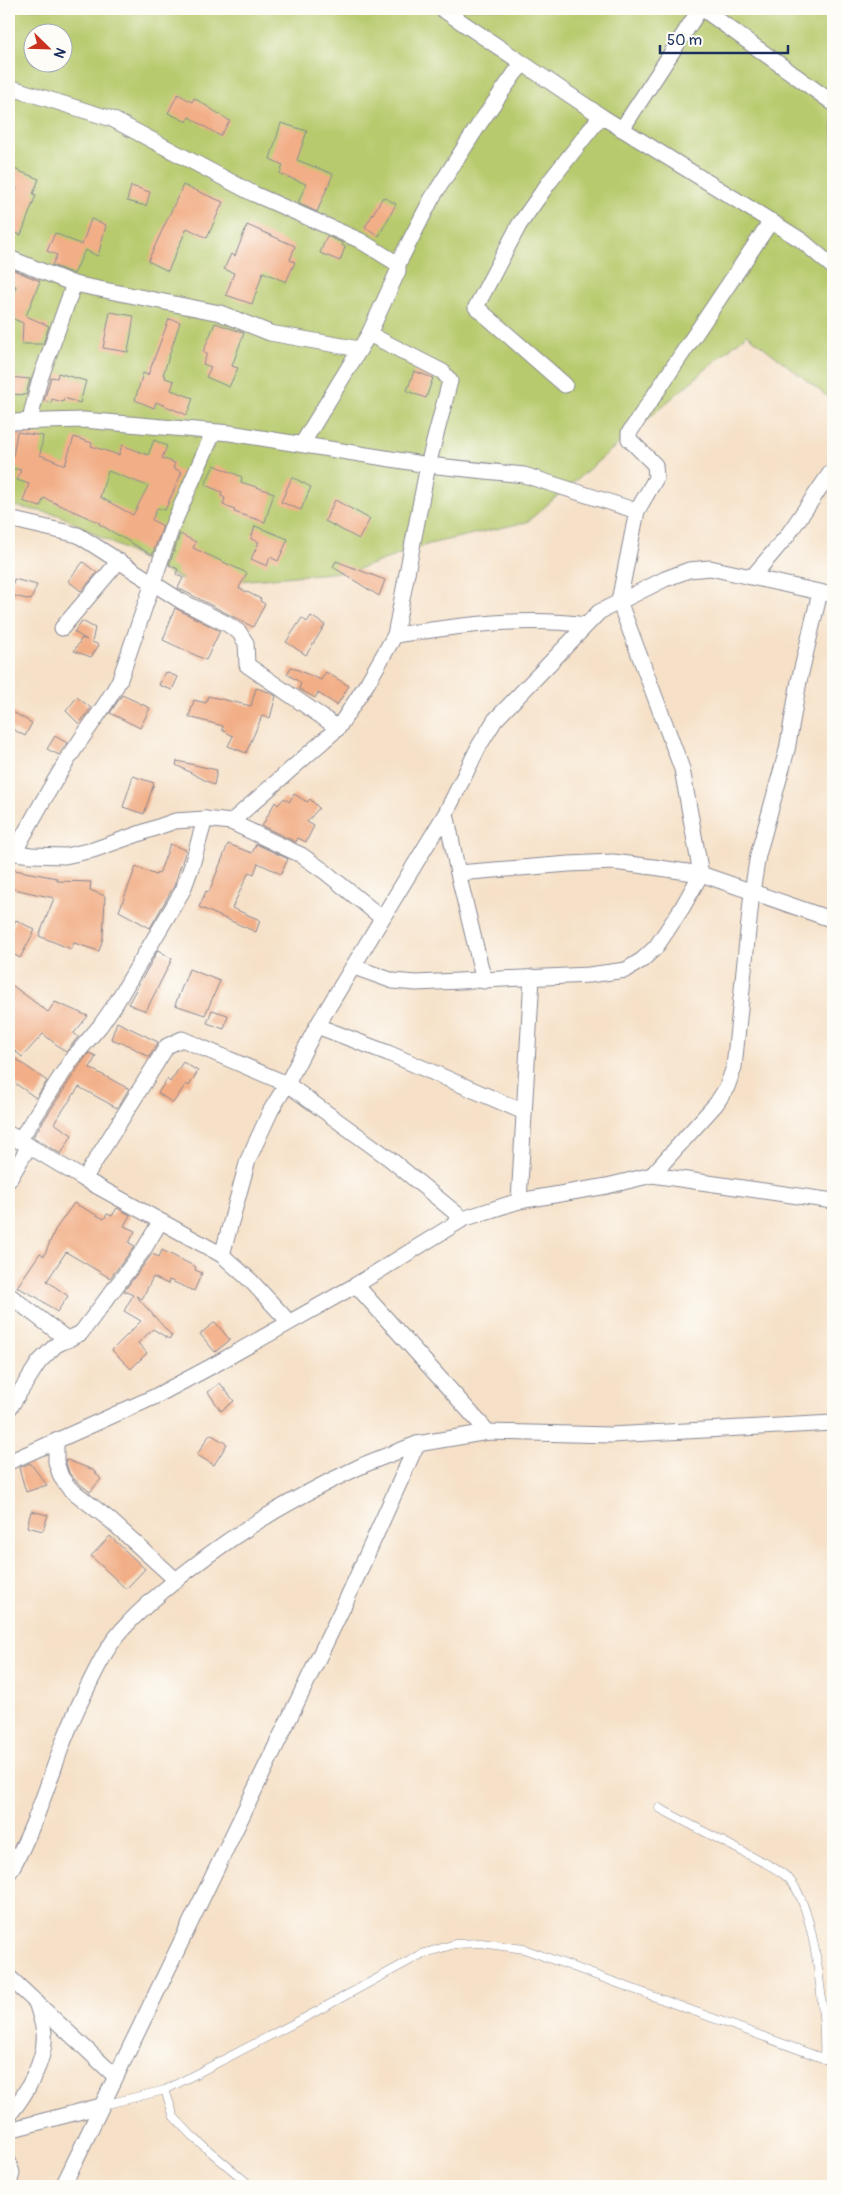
<svg xmlns="http://www.w3.org/2000/svg" width="842" height="2195" viewBox="0 0 842 2195" font-family="Pangolin,sans-serif">
	<rect width="100%" height="100%" fill="#fdfcf7"/>
	<filter id="ink" filterUnits="userSpaceOnUse"><feTurbulence type="fractalNoise" baseFrequency=".02" numOctaves="2"/><feDisplacementMap in="SourceGraphic" scale="10" xChannelSelector="R" yChannelSelector="G"/><feConvolveMatrix kernelMatrix="1 2 1 2 8 2 1 2 1" color-interpolation-filters="sRGB"/></filter>
	<filter id="wash" filterUnits="userSpaceOnUse"><feTurbulence type="fractalNoise" baseFrequency=".0096" numOctaves="4" result="noise"/><feDisplacementMap in="SourceGraphic" scale="20" xChannelSelector="R" yChannelSelector="G"/><feGaussianBlur stdDeviation="1.12" result="paint"/><feColorMatrix in="noise" values="0 0 0 0 0 0 0 0 0 0 0 0 0 0 0 0 0 1.4 0 .05"/><feComposite in="paint" operator="in"/></filter>
	<g filter="url(#wash)">
		<rect width="100%" height="100%" fill="#f6e1c8"/>
		<path fill="#b7ca6d" stroke="#697c66" fill-rule="evenodd" d="M9,9H833V401L747,334L527,522L429,544L353,571L192,585L59,515L9,505ZM32,32H62V62H32Z"/>
		<g id="blocks">
			<g fill="#f2ae86" fill-rule="evenodd">
				<path d="M178,94L192,102L194,98L230,121L220,136L189,117L187,122L168,113Z"/>
				<path d="M281,123L307,131L297,160L333,174L317,212L298,203L306,184L280,174L283,165L270,159Z"/>
				<path d="M9,167L39,179L33,194L36,195L21,235L9,230L14,216L9,214V208L17,188L9,184Z"/>
				<path d="M183,185L223,202L207,238L187,228L168,271L148,261Z"/>
				<path d="M131,186L150,192L146,206L127,201Z"/>
				<path d="M383,197L396,204L379,236L365,227Z"/>
				<path d="M91,219L106,225L98,256L85,250L74,274L52,265L57,255L47,251L55,233L82,245Z"/>
				<path d="M247,225L295,246L290,260L295,262L286,282L263,272L252,304L226,295L234,273L224,269L231,254L235,256Z"/>
				<path d="M327,236L343,243L342,245L345,247L340,261L320,253Z"/>
				<path d="M9,268L40,281L26,316L49,326L43,344H22L23,323L9,317V305L16,286L9,283Z"/>
				<path d="M110,312L134,316L128,352L103,348Z"/>
				<path d="M169,319L180,322L163,375L166,376L165,378L174,381L171,390L193,398L187,415L156,402L154,408L135,400L143,373L148,375Z"/>
				<path d="M215,323L244,333L232,366L238,368L229,387L206,377L211,367L203,364L207,354L203,352Z"/>
				<path d="M414,371L433,378L426,398L407,391Z"/>
				<path d="M58,373L86,381L80,403L64,398L63,402L52,399L51,403L44,401L51,377L57,378Z"/>
				<path d="M9,377L30,379L26,395L9,394Z"/>
				<path d="M17,432L43,436L40,455L65,465L74,437L92,443L91,446L119,455L122,445L148,455L154,440L167,446L162,458L175,463L173,468L182,472L165,510L157,508L152,520L163,526L152,555L99,524L100,523L44,498L40,507L23,501L29,484L17,480L21,470L11,468ZM108,471L148,486L133,515L100,497Z"/>
				<path d="M214,465L242,477L241,482L274,493L265,522L234,512L235,510L223,505L225,498L221,496L222,492L205,485Z"/>
				<path d="M292,477L311,487L301,510L281,502Z"/>
				<path d="M335,500L370,519L359,539L325,521Z"/>
				<path d="M255,526L288,539L278,561L270,557L267,566L251,559L259,542L251,539Z"/>
				<path d="M180,534L196,542L193,548L247,573L239,588L261,599L260,601L265,604L253,627L178,588L183,578L176,574L178,569L169,565Z"/>
				<path d="M336,561L385,580L379,596L333,567Z"/>
				<path d="M83,562L97,573L81,591L68,581Z"/>
				<path d="M14,579L37,585L31,600L10,595Z"/>
				<path d="M175,608L220,631L206,660L163,640Z"/>
				<path d="M311,616L325,625L306,655L286,642L302,618L307,622Z"/>
				<path d="M82,621L95,628L92,642L99,645L91,657L74,651L82,638L87,640L74,632Z"/>
				<path d="M291,667L321,680L326,672L349,686L337,705L318,693L315,698L299,689L301,683L287,674Z"/>
				<path d="M165,672L178,677L172,690L159,685Z"/>
				<path d="M256,688L269,692L276,696L270,718L262,716L246,753L228,746L233,736L222,730L223,726L189,717L194,700L206,703L208,696L251,706Z"/>
				<path d="M122,695L150,708L140,728L110,713Z"/>
				<path d="M77,697L91,708L79,724L66,711Z"/>
				<path d="M9,710L32,723L25,736L9,727Z"/>
				<path d="M55,736L67,743L59,755L47,749Z"/>
				<path d="M177,761L217,770L214,785L176,765Z"/>
				<path d="M133,776L154,783L144,814L123,807Z"/>
				<path d="M294,794L307,802L310,799L319,808L307,822L314,826L306,842L298,838L296,842L262,826L275,802L278,805L284,798L289,802Z"/>
				<path d="M170,844L186,850L174,886L150,928L119,911L136,867L156,875L157,873L159,874Z"/>
				<path d="M228,844L252,853L256,844L288,859L281,874L258,863L254,874L249,872L232,908L260,920L256,932L199,907L206,891L209,892Z"/>
				<path d="M9,869L57,878V881L91,882L90,890L105,896L103,938L99,951L74,943L71,949L39,936L54,898L9,888Z"/>
				<path d="M16,920L35,930L20,958L9,952V934Z"/>
				<path d="M158,950L172,959L146,1011L128,1004Z"/>
				<path d="M189,969L220,981L205,1015L175,1005Z"/>
				<path d="M9,983L48,1012L55,1002L88,1016L74,1033L78,1037L66,1052L43,1034L22,1057L9,1046Z"/>
				<path d="M212,1010L228,1015L224,1029L207,1023Z"/>
				<path d="M117,1022L158,1042L149,1057L130,1046L111,1039Z"/>
				<path d="M89,1053L96,1056L90,1068L129,1089L117,1108L79,1087L54,1123L72,1135L61,1154L33,1137L80,1065Z"/>
				<path d="M9,1054L47,1081L36,1098L12,1081L15,1076L9,1070Z"/>
				<path d="M183,1062L198,1071L189,1086L186,1084L173,1103L158,1093L167,1079L170,1082Z"/>
				<path d="M74,1203L104,1219L107,1214L112,1216L117,1208L130,1215L124,1226L135,1231L129,1243L135,1246L110,1278L66,1252L47,1281L68,1296L57,1312L38,1298L17,1287L40,1253L44,1256L55,1230Z"/>
				<path d="M162,1250L196,1267L195,1270L202,1273L194,1291L169,1280L168,1284L153,1277L142,1299L136,1296L172,1336L169,1339L153,1329L138,1343L147,1353L131,1369L112,1350L141,1321L124,1311L133,1295L124,1291L152,1254L159,1257Z"/>
				<path d="M215,1322L230,1340L215,1352L200,1334Z"/>
				<path d="M220,1383L234,1401L221,1411L208,1392Z"/>
				<path d="M210,1434L227,1444L214,1465L197,1455Z"/>
				<path d="M65,1459L93,1470L101,1479L90,1492L76,1481L69,1473Z"/>
				<path d="M30,1463L47,1485L26,1492L19,1468Z"/>
				<path d="M31,1511L48,1515L43,1531L27,1527Z"/>
				<path d="M110,1536L145,1569L126,1589L91,1556Z"/>
			</g>
		</g>
	</g>
	<g filter="url(#ink)">
		<use href="#blocks" fill-opacity="0" stroke="#888893" stroke-width="1"/>
		<g fill="none" stroke-linecap="round" stroke-linejoin="round">
			<g stroke="#888893" stroke-width="9">
				<g id="lane">
					<path d="M659,1808C687,1823 715,1837 743,1852C758,1860 777,1867 789,1879C816,1907 826,2019 824,2059"/>
					<path d="M165,2090L174,2117L193,2137L251,2186"/>
					<path d="M103,2105L165,2090L308,2016L422,1954L455,1944L481,1943L524,1949L833,2062"/>
				</g>
			</g>
			<g stroke="#888893" stroke-width="17">
				<g id="street">
					<path d="M442,9L601,116L801,240L833,267"/>
					<path d="M703,9L833,103"/>
					<path d="M9,87L112,119L254,194L359,240L398,264"/>
					<path d="M622,129L700,9"/>
					<path d="M9,258L74,284L220,313L270,333L359,349"/>
					<path d="M369,334L443,372L450,381L428,465L395,635"/>
					<path d="M565,385L476,307L519,225L550,181L601,116"/>
					<path d="M30,420L39,382L74,284"/>
					<path d="M9,422L84,420L230,433L428,465L524,475L637,511"/>
					<path d="M302,444L369,334L398,271V264L432,198L480,123L515,73L523,64"/>
					<path d="M9,519L78,535L181,601L227,624L239,632L246,643L247,665L338,728L231,822"/>
					<path d="M753,576L787,536L833,469"/>
					<path d="M62,628L119,561"/>
					<path d="M338,728L368,682L395,635C458,626 522,616 586,625"/>
					<path d="M446,813L458,873L484,981"/>
					<path d="M9,852L31,855L65,856L93,850L175,821L205,819L231,822L301,855L324,871L382,918"/>
					<path d="M14,853C33,818 52,783 74,750C89,726 107,705 120,679L172,527L213,433"/>
					<path d="M458,873L569,864L613,862L653,867L701,874L833,920"/>
					<path d="M354,967L393,981L416,983L589,975L626,970L642,960L656,947L682,908L701,874L682,769L619,601L637,511L656,478L655,465L629,439V433L771,221"/>
					<path d="M317,1026L388,1053L524,1112"/>
					<path d="M9,1134L84,1179L222,1255L251,1281L289,1322"/>
					<path d="M19,1141L72,1059L100,1026L116,1003L183,890L192,865L205,819"/>
					<path d="M652,1175L716,1104L727,1087L734,1067L752,892L758,855L787,750L799,681L820,592"/>
					<path d="M84,1179L167,1046L182,1039L287,1084L390,1159L463,1219"/>
					<path d="M9,1180L29,1146"/>
					<path d="M519,1201L532,977"/>
					<path d="M222,1255L248,1160L271,1110L287,1084L317,1026L446,813L479,746L495,720L599,612L665,579L689,570L710,568L833,595"/>
					<path d="M356,1285L488,1432"/>
					<path d="M9,1295L68,1340"/>
					<path d="M9,1409L39,1362L56,1345L81,1333L144,1249L160,1222"/>
					<path d="M56,1442V1462L61,1477L69,1488L110,1520L176,1580"/>
					<path d="M9,1462L154,1397L214,1365L356,1285L463,1219L519,1201L607,1186L652,1175L833,1201"/>
					<path d="M9,1873C32,1834 46,1790 61,1748C73,1716 88,1685 104,1655C118,1630 142,1609 163,1591C220,1542 288,1500 357,1468C376,1459 397,1452 417,1444"/>
					<path d="M9,1977L115,2076"/>
					<path d="M9,2115C25,2096 47,2059 44,2033C43,2023 39,2012 36,2002"/>
					<path d="M9,2130L101,2106"/>
					<path d="M9,2163L12,2173L9,2185"/>
					<path d="M63,2186L345,1603L417,1444L488,1432L611,1435L833,1423"/>
				</g>
			</g>
			<use href="#lane" stroke="#fff" stroke-width="8"/>
			<use href="#street" stroke="#fff" stroke-width="15"/>
		</g>
	</g>
	<rect width="842" height="2195" fill="none" stroke="#fdfcf7" stroke-width="30"/>
	<g transform="translate(48 48) rotate(113)"><circle r="24" fill="#fdfcf7" stroke="#a3aaba"/>
	<path d="M0-4L9 19L0 12L-9 19Z" fill="#c8321e"/>
	<text y="-8" font-size="14" font-weight="bold" text-anchor="middle" fill="#1b2f5e">N</text>
	</g>
	<path d="M660 45v8h128v-8" fill="none" stroke="#1b2f5e" stroke-width="2.5"/>
	<text x="667" y="45" font-size="15" fill="#1b2f5e" stroke="#fdfcf7" stroke-width="4" paint-order="stroke">50 m</text>
</svg>
